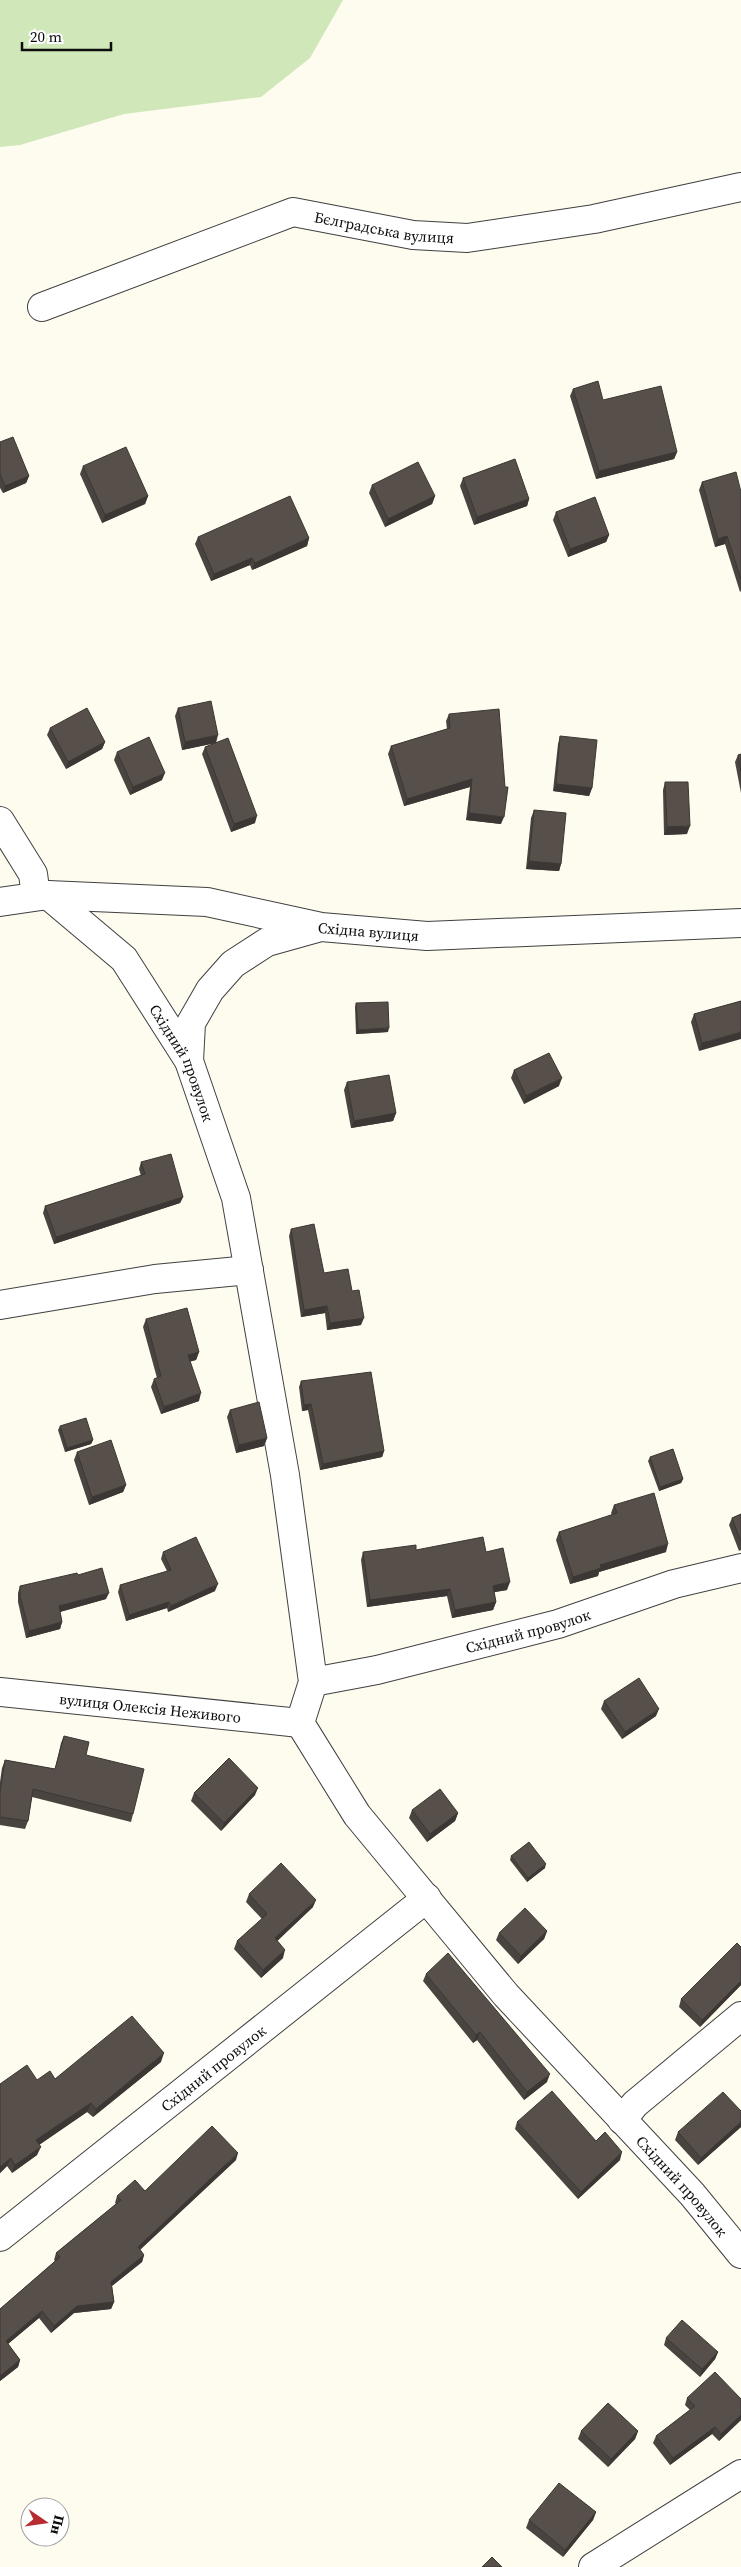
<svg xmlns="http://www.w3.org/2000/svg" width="741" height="2567" viewBox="0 0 741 2567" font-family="'Source Serif 4',serif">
	<rect width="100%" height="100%" fill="#fefbef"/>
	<path fill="#d0e7ba" d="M0,0H343L310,58L261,97L124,114L20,145L0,147Z"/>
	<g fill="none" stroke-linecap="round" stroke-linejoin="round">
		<g stroke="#404040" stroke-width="30">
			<g id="street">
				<path id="s1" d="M42,307L293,212L413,235L467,238L594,219L741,187"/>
				<path d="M0,821L33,874L36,896"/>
				<path id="s2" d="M48,895L124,959L189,1061L236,1198L285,1475L313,1682L300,1723L357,1815L506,1995L692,2194L741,2254"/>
				<path id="s3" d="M0,902L48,895L207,902L321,927L427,936L741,923"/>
				<path d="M189,1061L191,1023L210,990L233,964L267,942L317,928"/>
				<path d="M0,1305L155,1279L249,1270"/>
				<path id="s4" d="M313,1682L377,1670L558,1624L674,1584L741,1568"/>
				<path id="s5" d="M0,1692L300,1723"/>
				<path d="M622,2120L635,2104L741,2016"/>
				<path id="s6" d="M0,2237L427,1898"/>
				<path d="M593,2567L741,2474"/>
			</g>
		</g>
		<use href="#street" stroke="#fff" stroke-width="28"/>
	</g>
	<g fill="#4a4440">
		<path d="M573,389L603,400L677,452L674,459L596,479L570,396Z"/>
		<path d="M0,442L29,476L26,483L3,493L0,488Z"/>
		<path d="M83,466L148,496L145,504L102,523L80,474Z"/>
		<path d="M463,478L529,499L527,506L474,525L460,486Z"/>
		<path d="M702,482L741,492V591L740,592L725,544L715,547L699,490Z"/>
		<path d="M372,485L435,496L432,504L385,527L369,493Z"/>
		<path d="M556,512L609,535L606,542L568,557L553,520Z"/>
		<path d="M198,537L309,538L307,546L252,570L250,565L211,581L195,544Z"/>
		<path d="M178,708L216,743L255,823L231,832L202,754L205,747L215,743L182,750L175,716Z"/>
		<path d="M449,714L501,824L466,820L470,787L404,806L388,754L391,746L447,729L446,721Z"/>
		<path d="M50,728L105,742L102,749L66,769L47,735Z"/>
		<path d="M560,736L592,788L589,796L553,791L558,744Z"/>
		<path d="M117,752L162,780L130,795L114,760Z"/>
		<path d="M741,754V793L735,762L738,755Z"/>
		<path d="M665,782L687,834L664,835L663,790Z"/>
		<path d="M534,810L561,864L559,871L526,869L531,818Z"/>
		<path d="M741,1001L699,1051L691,1022L694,1014Z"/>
		<path d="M356,1003L388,1032L356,1034L355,1007Z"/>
		<path d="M514,1070L559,1086L524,1104L511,1078Z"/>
		<path d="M347,1082L396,1113L393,1121L351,1128L344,1090Z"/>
		<path d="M141,1162L183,1197L180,1203L54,1244L43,1213L45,1206L141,1176L139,1169Z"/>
		<path d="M291,1229L324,1273L352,1291L361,1325L327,1330L325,1313L301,1317L289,1236Z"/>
		<path d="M146,1319L199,1352L196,1360L190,1361L199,1401L161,1414L151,1387L154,1379L157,1378L143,1327Z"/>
		<path d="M301,1381L384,1451L382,1457L320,1470L308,1410L302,1411L299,1387Z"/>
		<path d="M230,1410L267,1438L264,1446L236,1453L227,1417Z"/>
		<path d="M60,1426L93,1440L91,1444L65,1452L58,1430Z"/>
		<path d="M77,1452L126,1485L123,1492L89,1505L74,1460Z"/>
		<path d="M650,1457L683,1479L681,1483L659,1491L648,1461Z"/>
		<path d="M614,1505L666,1552L599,1572L598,1576L570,1584L556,1540L559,1532L612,1515L611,1513Z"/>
		<path d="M741,1514V1550L739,1551L729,1525L732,1518Z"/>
		<path d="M416,1550L486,1552L507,1590L494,1592L496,1602L493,1610L452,1618L447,1596L367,1607L361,1560L363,1552Z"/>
		<path d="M163,1552L215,1591L168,1612L167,1608L126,1621L118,1592L120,1585L167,1571L161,1559Z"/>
		<path d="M78,1575L106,1599L60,1612L62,1622L60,1629L26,1638L18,1602V1593L20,1586Z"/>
		<path d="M604,1701L656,1716L622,1739L601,1709Z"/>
		<path d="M64,1736L86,1755L133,1814L131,1822L32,1797L28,1821L25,1829L0,1825V1782L2,1768L5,1760L55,1769L61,1743Z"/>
		<path d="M194,1793L255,1795L221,1831L191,1801Z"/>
		<path d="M412,1810L458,1813L455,1821L427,1842L409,1818Z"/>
		<path d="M511,1856L545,1868L527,1882L510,1860Z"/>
		<path d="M249,1894L313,1907L277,1941L283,1958L261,1978L234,1949L237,1941L262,1919L246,1902Z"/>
		<path d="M547,1931L544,1939L518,1964L496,1940L499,1933Z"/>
		<path d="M741,1947V1985L700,2027L679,2007L681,1999Z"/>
		<path d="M426,1974L547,2082L524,2100L477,2040L473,2043L423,1981Z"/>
		<path d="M161,2062L93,2117L87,2112L39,2145L37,2155L12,2173L7,2166L0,2173V2084L37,2080L55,2079Z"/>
		<path d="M741,2111V2127L698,2165L675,2140L678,2132Z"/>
		<path d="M517,2122L596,2141L620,2160L578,2199L515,2129Z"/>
		<path d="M236,2160L140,2250L144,2255L142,2262L112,2286L114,2302L111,2309L74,2313L51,2333L39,2318L8,2344L20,2360L18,2367L0,2381V2309L55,2261L54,2260L56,2253L116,2204L115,2203L117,2196L145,2191Z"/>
		<path d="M666,2338L718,2352L715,2359L700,2377L664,2345Z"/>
		<path d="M687,2398L741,2399V2420L719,2441L712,2434L670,2465L653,2443L656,2436L690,2410L685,2405Z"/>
		<path d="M581,2431H638L635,2439L608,2467L578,2439Z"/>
		<path d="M596,2512L593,2520L563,2557L526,2528L529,2520Z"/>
	</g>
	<g fill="#3c3734">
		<path d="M677,452L674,459L596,479L599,471Z"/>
		<path d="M29,476L26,483L3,493L5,486Z"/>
		<path d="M148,496L145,504L102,523L105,515Z"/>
		<path d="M435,496L432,504L385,527L388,519Z"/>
		<path d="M529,499L527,506L474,525L477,517Z"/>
		<path d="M609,535L606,542L568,557L570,549Z"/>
		<path d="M727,536L725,544L715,547L718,539Z"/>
		<path d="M309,538L307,546L252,570L255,563Z"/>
		<path d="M252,558L250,565L211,581L214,574Z"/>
		<path d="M218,735L216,743L182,750L185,742Z"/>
		<path d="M105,742L102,749L66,769L68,762Z"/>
		<path d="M165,773L162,780L130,795L133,787Z"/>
		<path d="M472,779L470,787L404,806L407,799Z"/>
		<path d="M556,784L592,788L589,796L553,791Z"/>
		<path d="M469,813L504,817L501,824L466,820Z"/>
		<path d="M257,816L255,823L231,832L234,824Z"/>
		<path d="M690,826L687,834L664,835L667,827Z"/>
		<path d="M529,861L561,864L559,871L526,869Z"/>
		<path d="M389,1028L388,1032L356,1034L358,1030Z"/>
		<path d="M741,1032V1039L699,1051L702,1043Z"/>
		<path d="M562,1078L559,1086L524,1104L526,1096Z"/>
		<path d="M396,1113L393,1121L351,1128L354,1121Z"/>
		<path d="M183,1197L180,1203L54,1244L56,1237Z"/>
		<path d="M327,1306L325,1313L301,1317L304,1310Z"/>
		<path d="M364,1318L361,1325L327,1330L330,1323Z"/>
		<path d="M199,1352L196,1360L185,1363L188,1355Z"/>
		<path d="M201,1393L199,1401L161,1414L164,1407Z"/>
		<path d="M311,1404L308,1410L302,1411L304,1405Z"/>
		<path d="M267,1438L264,1446L236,1453L239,1445Z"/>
		<path d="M93,1440L91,1444L65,1452L67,1448Z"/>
		<path d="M384,1451L382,1457L320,1470L323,1464Z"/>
		<path d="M683,1479L681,1483L659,1491L660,1487Z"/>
		<path d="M126,1485L123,1492L89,1505L92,1497Z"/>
		<path d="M668,1544L666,1552L599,1572L598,1576L570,1584L573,1577L600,1565Z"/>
		<path d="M510,1582L507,1590L490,1593L493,1586Z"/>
		<path d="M218,1584L215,1591L168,1612L171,1606Z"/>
		<path d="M450,1589L447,1596L367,1607L370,1600Z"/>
		<path d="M109,1593L106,1599L56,1613L59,1606Z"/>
		<path d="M169,1602L167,1608L126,1621L129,1615Z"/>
		<path d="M496,1602L493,1610L452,1618L455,1610Z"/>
		<path d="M62,1622L60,1629L26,1638L29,1631Z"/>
		<path d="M659,1709L656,1716L622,1739L625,1732Z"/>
		<path d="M258,1788L255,1795L221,1831L224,1823Z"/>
		<path d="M458,1813L455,1821L427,1842L430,1834Z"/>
		<path d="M546,1864L545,1868L527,1882L528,1878Z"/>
		<path d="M316,1900L313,1907L272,1946L275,1938Z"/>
		<path d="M547,1931L544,1939L518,1964L521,1956Z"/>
		<path d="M285,1950L283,1958L261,1978L263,1970Z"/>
		<path d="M741,1981V1985L700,2027L702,2020Z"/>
		<path d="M480,2032L477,2040L473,2043L476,2035Z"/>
		<path d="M164,2053L161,2062L93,2117L96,2109Z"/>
		<path d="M550,2074L547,2082L524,2100L527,2092Z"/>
		<path d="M91,2103L87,2112L33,2149L36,2140Z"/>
		<path d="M741,2122V2127L698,2165L701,2158Z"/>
		<path d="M41,2147L37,2155L12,2173L15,2165Z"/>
		<path d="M622,2152L620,2160L578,2199L581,2192Z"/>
		<path d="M238,2153L236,2160L135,2254L138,2247Z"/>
		<path d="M11,2158L7,2166L0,2173V2167Z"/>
		<path d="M144,2255L142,2262L108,2289L111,2282Z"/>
		<path d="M114,2302L111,2309L74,2313L51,2333L54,2326L77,2306Z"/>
		<path d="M42,2311L39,2318L3,2348L6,2341Z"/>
		<path d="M718,2352L715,2359L700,2377L702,2369Z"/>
		<path d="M20,2360L18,2367L0,2381V2376Z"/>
		<path d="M741,2415V2420L719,2441L721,2434Z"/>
		<path d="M715,2427L712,2434L670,2465L673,2458Z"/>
		<path d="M638,2431L635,2439L608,2467L611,2459Z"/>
		<path d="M596,2512L593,2520L563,2557L565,2550Z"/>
	</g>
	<g fill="#564f4a" stroke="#3c3734">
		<path d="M598,381L603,400L661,386L677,452L599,471L573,389Z"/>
		<path d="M13,437L29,476L5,486L0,474V442Z"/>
		<path d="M126,447L148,496L105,515L83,466Z"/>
		<path d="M515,459L529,499L477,517L463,478Z"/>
		<path d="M418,462L435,496L388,519L372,485Z"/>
		<path d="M736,472L741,492V579L727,536L718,539L702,482Z"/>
		<path d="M290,496L309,538L255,563L252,558L214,574L198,537Z"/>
		<path d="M595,497L609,535L570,549L556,512Z"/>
		<path d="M211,701L218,735L185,742L178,708Z"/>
		<path d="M87,708L105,742L68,762L50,728Z"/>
		<path d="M499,709L505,787H508L504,817L469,813L472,779L407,799L391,746L450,728L449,714Z"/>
		<path d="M560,736L597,740L592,788L556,784Z"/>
		<path d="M149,737L165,773L133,787L117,752Z"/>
		<path d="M228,738L257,816L234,824L205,747Z"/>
		<path d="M741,754V771L738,755Z"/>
		<path d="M665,782H688L690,826L667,827Z"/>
		<path d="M534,810L566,813L561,864L529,861Z"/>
		<path d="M741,1001V1032L702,1043L694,1014Z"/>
		<path d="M388,1002L389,1028L358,1030L356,1003Z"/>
		<path d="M549,1053L562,1078L526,1096L514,1070Z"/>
		<path d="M389,1075L396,1113L354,1121L347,1082Z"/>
		<path d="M171,1154L183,1197L56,1237L45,1206L145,1174L141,1162Z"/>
		<path d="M314,1224L324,1273L348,1269L352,1291L359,1290L364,1318L330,1323L327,1306L304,1310L291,1229Z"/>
		<path d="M187,1308L199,1352L188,1355L201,1393L164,1407L154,1379L161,1376L146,1319Z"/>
		<path d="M371,1372L384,1451L323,1464L311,1404L304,1405L301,1381Z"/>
		<path d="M259,1402L267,1438L239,1445L230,1410Z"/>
		<path d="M86,1418L93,1440L67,1448L60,1426Z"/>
		<path d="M111,1440L126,1485L92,1497L77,1452Z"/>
		<path d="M673,1449L683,1479L660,1487L650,1457Z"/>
		<path d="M654,1493L668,1544L600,1565L601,1568L573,1577L559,1532L617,1513L614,1505Z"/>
		<path d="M741,1514V1542L732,1518Z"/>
		<path d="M196,1537L218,1584L171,1606L169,1602L129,1615L120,1585L171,1570L163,1552Z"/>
		<path d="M483,1537L486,1552L503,1548L510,1582L493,1586L496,1602L455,1610L450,1589L370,1600L363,1552L416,1545V1550Z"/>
		<path d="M102,1568L109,1593L59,1606L62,1622L29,1631L20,1596V1586L77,1573L78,1575Z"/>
		<path d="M639,1678L659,1709L625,1732L604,1701Z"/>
		<path d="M64,1736L89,1742L86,1755L144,1769L133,1814L33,1789L28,1821L0,1817V1792L5,1760L55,1769Z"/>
		<path d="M229,1758L258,1788L224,1823L194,1793Z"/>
		<path d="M440,1789L458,1813L430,1834L412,1810Z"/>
		<path d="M529,1842L546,1864L528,1878L511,1856Z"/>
		<path d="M281,1863L316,1900L275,1938L285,1950L263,1970L237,1941L267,1914L249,1894Z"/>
		<path d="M525,1908L547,1931L521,1956L499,1933Z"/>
		<path d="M737,1943L741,1947V1981L702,2020L681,1999Z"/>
		<path d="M448,1953L550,2074L527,2092L480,2032L476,2035L426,1974Z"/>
		<path d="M132,2016L164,2053L96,2109L91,2103L36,2140L41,2147L15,2165L11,2158L0,2167V2084L27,2065L37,2080L50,2071L55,2079Z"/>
		<path d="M552,2091L596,2141L605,2132L622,2152L581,2192L517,2122Z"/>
		<path d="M723,2092L741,2111V2122L701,2158L678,2132Z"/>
		<path d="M212,2126L238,2153L138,2247L144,2255L111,2282L114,2302L77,2306L54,2326L42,2311L6,2341L20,2360L0,2376V2309L60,2257L56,2253L121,2200L117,2196L135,2180L145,2191Z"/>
		<path d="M682,2320L718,2352L702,2369L666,2338Z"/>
		<path d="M715,2372L741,2399V2415L721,2434L715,2427L673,2458L656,2436L695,2406L687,2398Z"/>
		<path d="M608,2403L638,2431L611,2459L581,2431Z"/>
		<path d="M559,2483L596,2512L565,2550L529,2520Z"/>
		<path d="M492,2557L502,2567H482Z"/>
	</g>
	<g text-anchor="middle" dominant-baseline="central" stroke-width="5" stroke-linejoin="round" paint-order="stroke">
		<g font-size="15" fill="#0d0d0d" stroke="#fff">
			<text stroke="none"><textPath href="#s1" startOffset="361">Бєлградська вулиця</textPath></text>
			<text stroke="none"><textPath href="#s3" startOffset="372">Східна вулиця</textPath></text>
			<text stroke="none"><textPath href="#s2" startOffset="219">Східний провулок</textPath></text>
			<text stroke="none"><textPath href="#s4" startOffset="221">Східний провулок</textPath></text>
			<text stroke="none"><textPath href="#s5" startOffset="151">вулиця Олексія Неживого</textPath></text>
			<text stroke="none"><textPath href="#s6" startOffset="272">Східний провулок</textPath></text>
			<text stroke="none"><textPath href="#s2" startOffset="1500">Східний провулок</textPath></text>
		</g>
	</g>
	<g transform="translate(45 2522) rotate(103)"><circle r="24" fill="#ffffff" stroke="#9e9e9e"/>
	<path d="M0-4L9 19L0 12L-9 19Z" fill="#b72c30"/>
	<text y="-8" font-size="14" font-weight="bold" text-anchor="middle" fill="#0d0d0d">Пн</text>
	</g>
	<path d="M22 42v8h89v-8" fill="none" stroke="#0d0d0d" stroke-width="2.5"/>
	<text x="30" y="42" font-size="15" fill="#0d0d0d" stroke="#ffffff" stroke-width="4" paint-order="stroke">20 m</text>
</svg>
